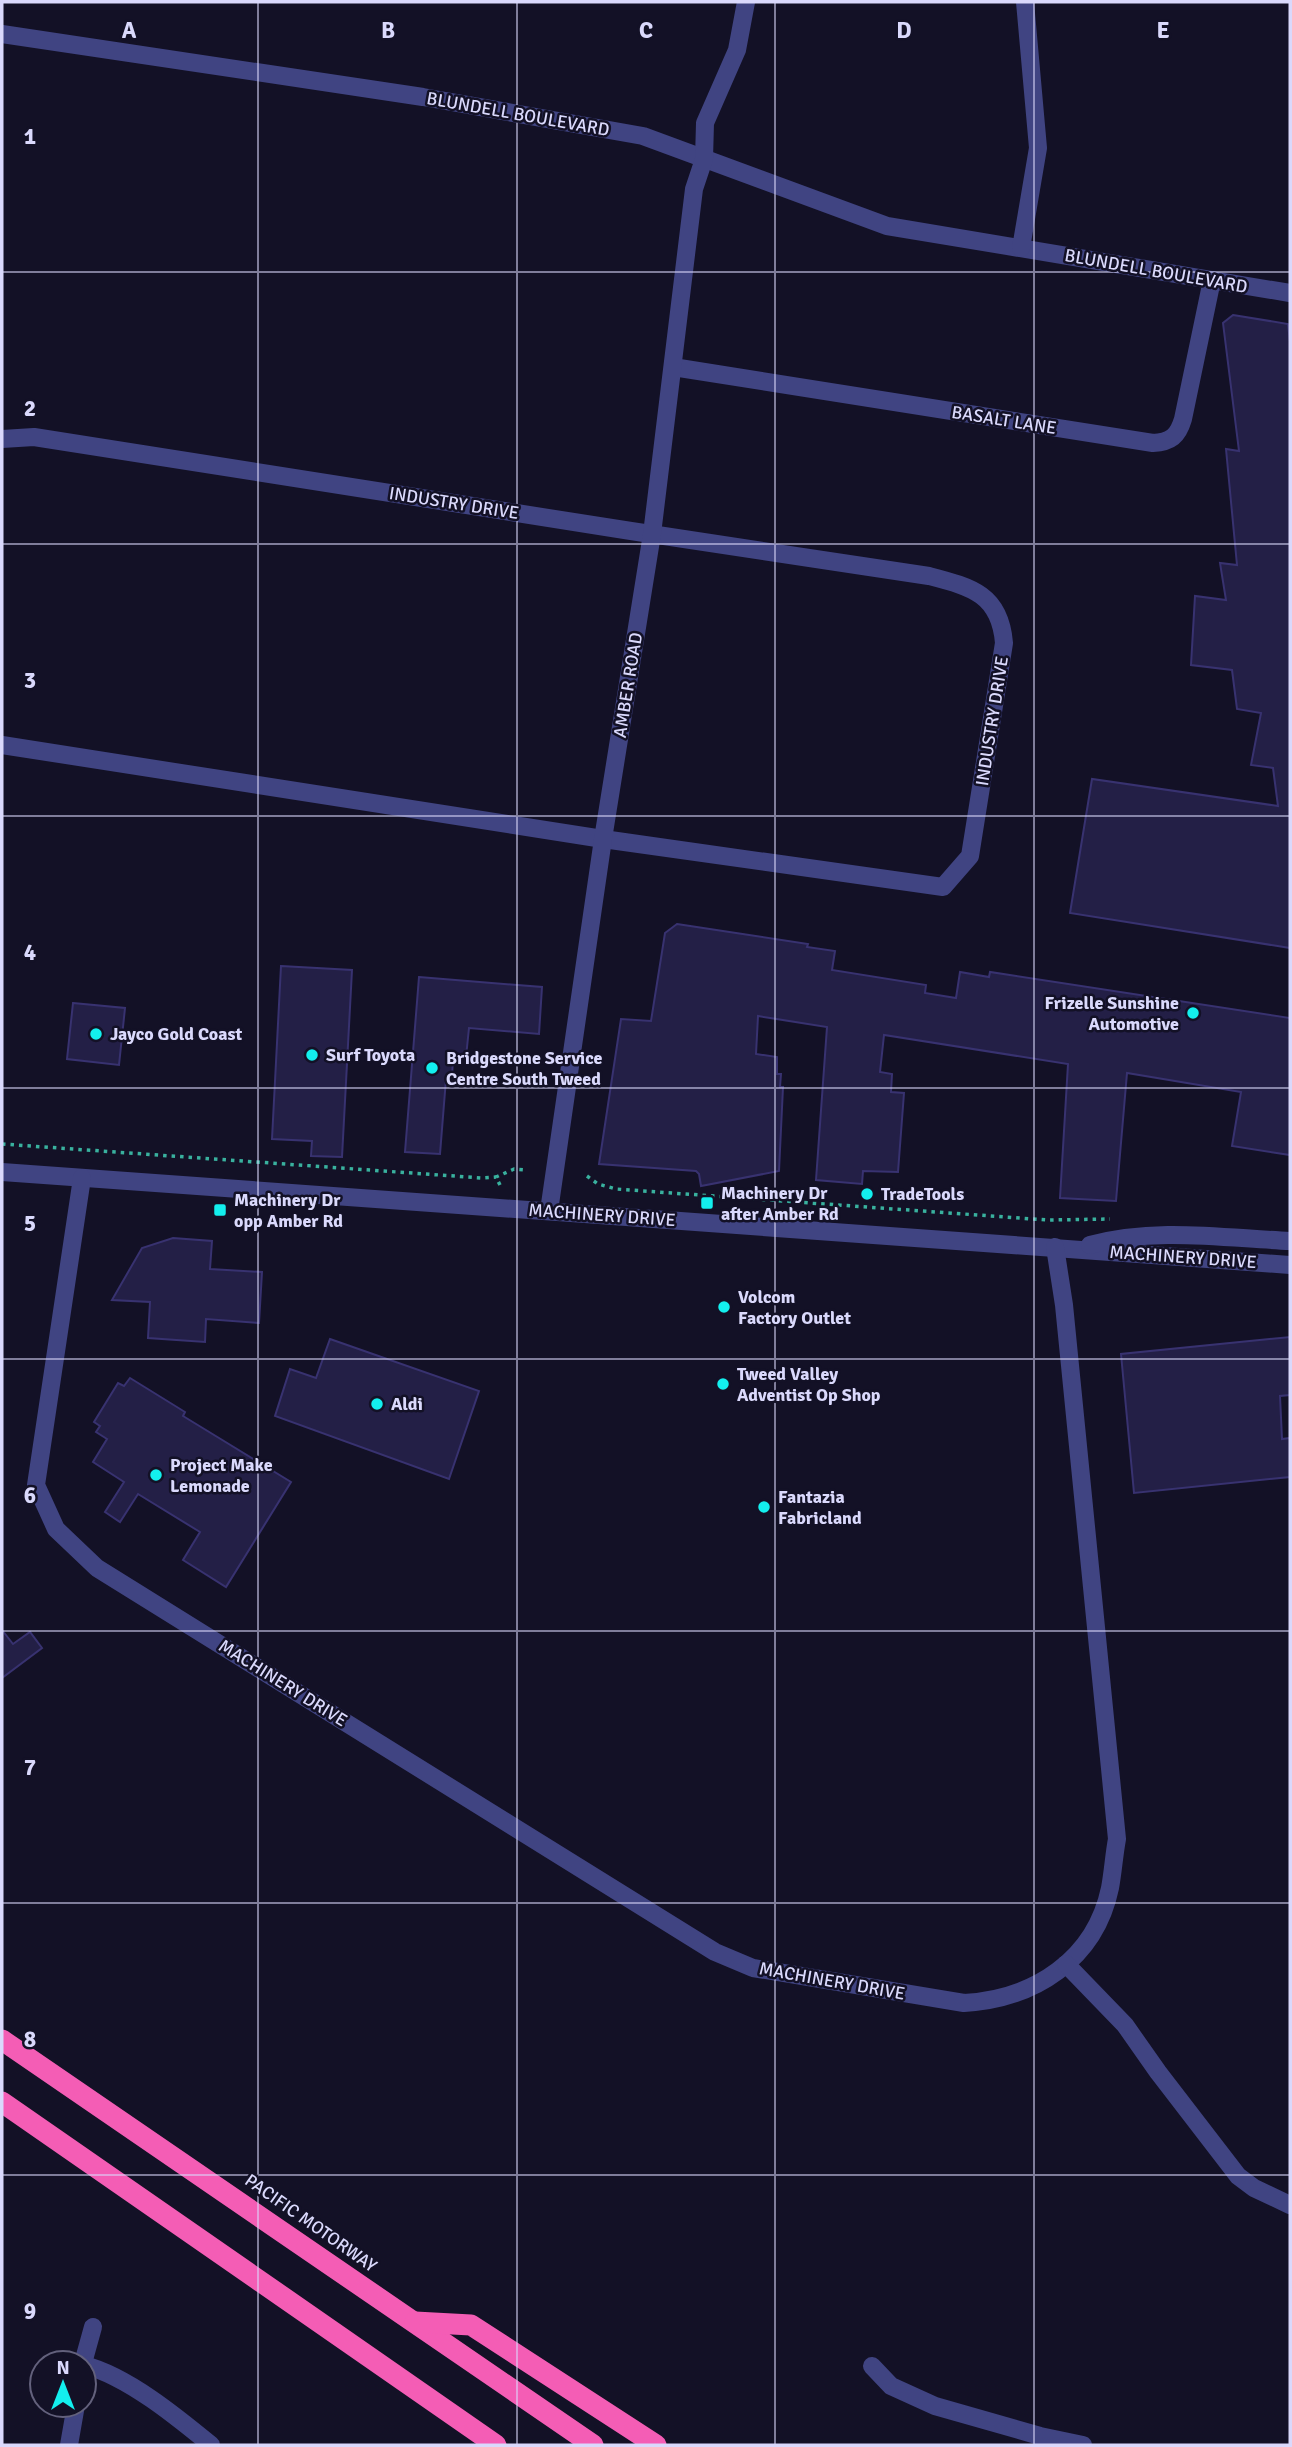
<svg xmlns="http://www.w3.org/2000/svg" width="1292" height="2447" viewBox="0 0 1292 2447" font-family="Signika,sans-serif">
	<rect width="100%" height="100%" fill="#131126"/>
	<g fill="#231f46" stroke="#383270" stroke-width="2">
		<path d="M1233,315L1288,324L1290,342V948L1070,913L1092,779L1278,806L1273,768L1251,765L1261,713L1237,709L1232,670L1191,665L1195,596L1226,600L1220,563L1237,565L1226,449L1239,451L1223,323Z"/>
		<path d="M677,924L808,944L807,947L835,951L832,970L926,985L925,993L956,998L960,972L989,977L990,972L1290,1018V1155L1232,1146L1241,1092L1127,1073L1116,1201L1060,1198L1068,1064L884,1035L880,1072L892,1074L891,1092L904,1093L898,1172L863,1171L862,1184L816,1180L827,1027L758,1016L756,1054L777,1057V1074H781L780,1087H783L779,1171L701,1186L699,1174L696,1171L599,1164L621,1019L651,1021L665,933Z"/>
		<path d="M281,966L352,970L342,1157L311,1156L312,1141L272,1139Z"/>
		<path d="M419,977L542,987L539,1034L469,1028L466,1057L453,1056L452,1079H446L440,1154L405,1152Z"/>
		<path d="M73,1003L125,1008L119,1065L67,1059Z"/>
		<path d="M173,1238L212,1241L210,1269L262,1272L259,1323L206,1319L205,1342L148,1338L150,1302L112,1300L142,1248Z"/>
		<path d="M1290,1337V1395L1280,1396L1282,1439L1290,1438V1477L1134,1493L1121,1354Z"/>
		<path d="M330,1339L479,1391L449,1479L275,1416L290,1369L316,1378Z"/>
		<path d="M130,1378L185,1412L183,1416L291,1482L226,1587L183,1560L200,1532L138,1494L120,1522L105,1512L124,1482L93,1462L107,1439L96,1432L100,1426L94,1422L118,1383L124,1386Z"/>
		<path d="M2,1630L13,1644L30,1632L42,1648L2,1678Z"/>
	</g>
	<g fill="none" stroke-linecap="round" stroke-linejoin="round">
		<g stroke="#39b19e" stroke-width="3.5" stroke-dasharray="3.5 5" stroke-linecap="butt">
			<path d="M2,1144L482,1178L496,1177"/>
			<path d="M587,1176L598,1184L616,1189L1047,1220L1110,1219"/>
			<path d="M500,1185L496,1177L514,1169L526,1170"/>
		</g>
		<g stroke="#404482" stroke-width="18">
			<path d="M2,34L423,97L643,136L887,226L1290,293"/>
			<path d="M1021,248L1038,148L1025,2"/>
			<path d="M673,367L1153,443C1171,442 1178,436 1183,419L1212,280"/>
			<path d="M2,439L34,437L631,531L929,576C971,587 1000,594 1004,643L970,856L943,887L603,839L2,745"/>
			<path d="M2,1172L1290,1265"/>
			<path d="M82,1178L36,1485L56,1529L97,1568L715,1952L753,1968L964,2003C1034,1999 1095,1960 1110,1888C1113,1872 1114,1855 1117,1839L1064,1305L1055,1247"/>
			<path d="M549,1211L603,839L652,534L694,189L704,159L705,123L737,50L746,2"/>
			<path d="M1090,1245C1155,1227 1223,1238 1290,1241"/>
			<path d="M1066,1964L1125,2025L1158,2072L1238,2176L1254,2188L1290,2205"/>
			<path d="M83,2363L93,2327"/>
			<path d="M84,2365C127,2376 177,2417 211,2445"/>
			<path d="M872,2366L891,2386L935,2406L1040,2436L1083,2445"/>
			<path d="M69,2445L76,2405"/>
		</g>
		<g stroke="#f45db5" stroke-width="21">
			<path d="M2,2040L593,2445"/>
			<path d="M2,2102L496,2445"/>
			<path d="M415,2322L471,2325L656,2445"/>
		</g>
	</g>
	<path fill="none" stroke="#dad9fc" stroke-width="2" stroke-opacity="0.55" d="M258,2V2445M517,2V2445M775,2V2445M1034,2V2445M2,272H1290M2,544H1290M2,816H1290M2,1088H1290M2,1359H1290M2,1631H1290M2,1903H1290M2,2175H1290"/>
	<g fill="#13efee" stroke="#131126" stroke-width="2.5">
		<circle cx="1193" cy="1013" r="7"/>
		<circle cx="96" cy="1034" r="7"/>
		<circle cx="312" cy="1055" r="7"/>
		<circle cx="432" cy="1068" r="7"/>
		<circle cx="867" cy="1194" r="7"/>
		<rect x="700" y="1196" width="14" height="14" rx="3.5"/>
		<rect x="213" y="1203" width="14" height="14" rx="3.5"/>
		<circle cx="724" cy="1307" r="7"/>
		<circle cx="723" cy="1384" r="7"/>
		<circle cx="377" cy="1404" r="7"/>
		<circle cx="156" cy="1475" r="7"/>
		<circle cx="764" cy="1507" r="7"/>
	</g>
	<g text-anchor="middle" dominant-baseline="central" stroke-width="5" stroke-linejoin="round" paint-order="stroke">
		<g font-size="18" fill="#dad9fc" stroke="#131126">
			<text transform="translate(518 114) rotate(10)">BLUNDELL BOULEVARD</text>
			<text transform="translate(1156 271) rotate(10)">BLUNDELL BOULEVARD</text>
			<text transform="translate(1004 420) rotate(9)">BASALT LANE</text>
			<text transform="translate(454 503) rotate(9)">INDUSTRY DRIVE</text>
			<text transform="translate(628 685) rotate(-81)">AMBER ROAD</text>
			<text transform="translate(992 721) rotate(-81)">INDUSTRY DRIVE</text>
			<text transform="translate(602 1215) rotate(4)">MACHINERY DRIVE</text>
			<text transform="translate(1183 1257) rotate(4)">MACHINERY DRIVE</text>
			<text transform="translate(283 1683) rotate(32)">MACHINERY DRIVE</text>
			<text transform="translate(832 1981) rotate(10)">MACHINERY DRIVE</text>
			<text transform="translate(311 2223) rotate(35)">PACIFIC MOTORWAY</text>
		</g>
		<g font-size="18" font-weight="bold" fill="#dad9fc" stroke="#131126" text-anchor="start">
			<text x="1179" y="1003" text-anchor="end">Frizelle Sunshine<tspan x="1179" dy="21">Automotive</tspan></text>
			<text x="110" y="1034">Jayco Gold Coast</text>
			<text x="326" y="1055">Surf Toyota</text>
			<text x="446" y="1058">Bridgestone Service<tspan x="446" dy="21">Centre South Tweed</tspan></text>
			<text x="721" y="1193">Machinery Dr<tspan x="721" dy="21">after Amber Rd</tspan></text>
			<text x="881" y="1194">TradeTools</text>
			<text x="234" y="1200">Machinery Dr<tspan x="234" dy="21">opp Amber Rd</tspan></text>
			<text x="738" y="1297">Volcom<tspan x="738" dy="21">Factory Outlet</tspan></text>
			<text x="737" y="1374">Tweed Valley<tspan x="737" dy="21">Adventist Op Shop</tspan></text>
			<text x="391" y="1404">Aldi</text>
			<text x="170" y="1465">Project Make<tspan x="170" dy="21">Lemonade</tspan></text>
			<text x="778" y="1497">Fantazia<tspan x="778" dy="21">Fabricland</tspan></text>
		</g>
	</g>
	<g font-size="23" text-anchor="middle" font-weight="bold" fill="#dad9fc" stroke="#131126" stroke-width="5" stroke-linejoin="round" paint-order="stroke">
		<text x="129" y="38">A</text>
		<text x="388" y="38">B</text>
		<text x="646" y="38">C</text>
		<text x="904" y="38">D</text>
		<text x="1163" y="38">E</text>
		<text x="30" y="144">1</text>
		<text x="30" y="416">2</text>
		<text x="30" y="688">3</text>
		<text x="30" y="960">4</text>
		<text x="30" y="1231">5</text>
		<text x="30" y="1503">6</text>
		<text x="30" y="1775">7</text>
		<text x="30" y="2047">8</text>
		<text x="30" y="2319">9</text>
	</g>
	<rect width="1292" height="2447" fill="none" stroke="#dad9fc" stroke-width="7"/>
	<g transform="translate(63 2384)"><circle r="33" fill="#131126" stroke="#63617c" stroke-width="2"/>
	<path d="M0-5L12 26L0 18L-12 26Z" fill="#13efee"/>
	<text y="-10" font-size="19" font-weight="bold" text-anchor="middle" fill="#dad9fc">N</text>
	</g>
</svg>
